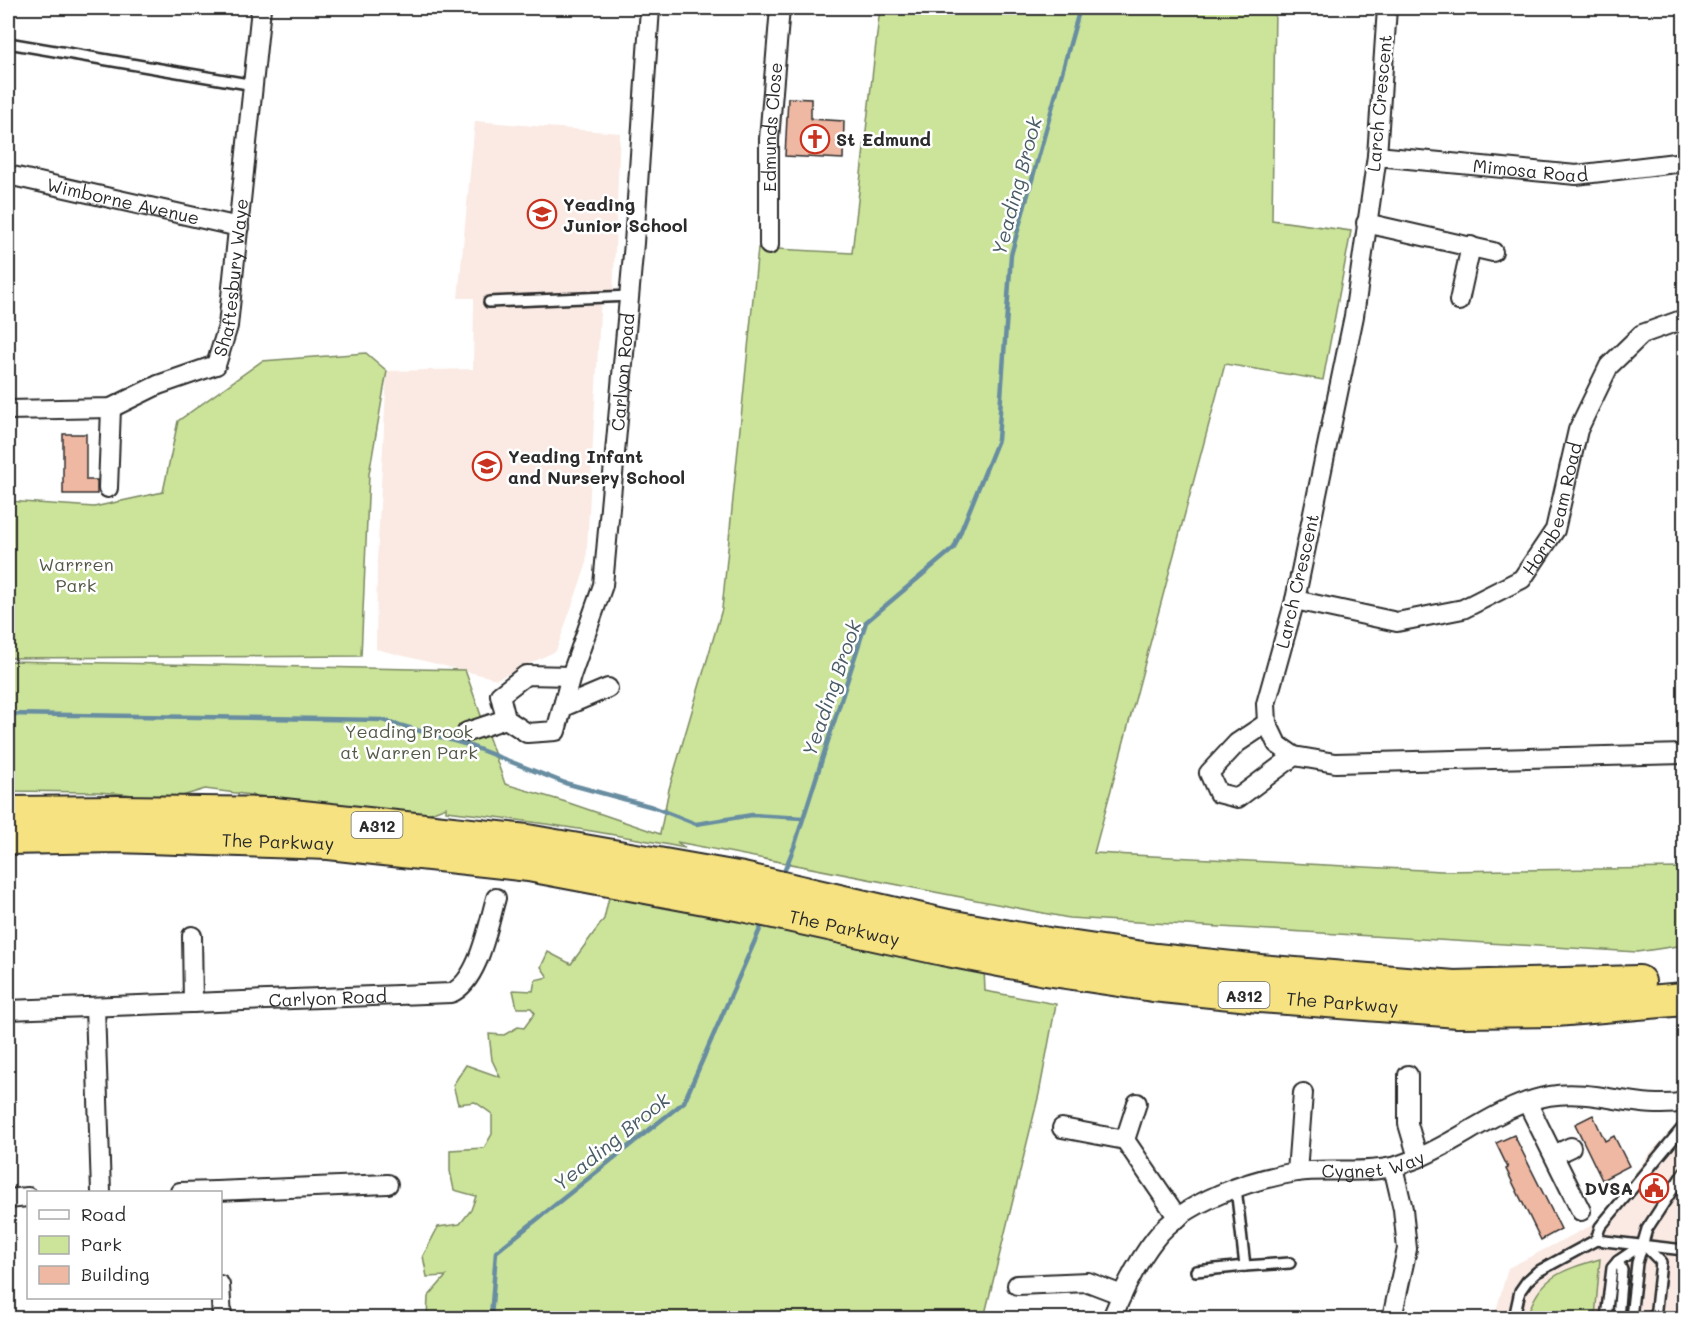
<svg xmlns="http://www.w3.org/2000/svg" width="1692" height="1326" viewBox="0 0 1692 1326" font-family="Mali,sans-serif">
	<rect width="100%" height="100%" fill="#fff"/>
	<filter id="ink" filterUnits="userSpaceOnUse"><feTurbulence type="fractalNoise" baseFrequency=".0167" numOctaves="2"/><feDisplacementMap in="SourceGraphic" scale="12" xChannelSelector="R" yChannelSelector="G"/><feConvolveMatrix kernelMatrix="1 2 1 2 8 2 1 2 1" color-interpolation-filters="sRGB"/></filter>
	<g filter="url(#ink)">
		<g fill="#faeae3">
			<path d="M475,121L620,133L613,296H601L586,566L556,651L497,679L376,649L377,561L387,371L473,369L474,298H458Z"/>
			<path d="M1681,1120L1684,1121V1318H1494L1508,1268L1596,1223L1650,1153Z"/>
		</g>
		<g fill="#cbe49a" stroke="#7b8862" stroke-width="1.5">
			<path d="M880,8H1275L1272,220L1351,231L1323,380L1225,364L1094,853L1442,871L1684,868V945L1637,952L1069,918L677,842L685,848C606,832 526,820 446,811V807L420,817L205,789L166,801L126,794L96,792L8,791V661L465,670L505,784L566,802L660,834L669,789L722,609L758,248L852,253Z"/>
			<path d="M366,353L387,371L369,474L361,656L8,658V501L94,507L163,492L178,421L262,361Z"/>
			<path d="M612,884L984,968L985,991L1056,1004L1039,1094L984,1318H427L428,1297L446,1276L427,1277L423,1256L438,1227L460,1224L471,1210L476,1196L454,1190L450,1171V1150L484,1148L492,1134V1114L475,1102L458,1104L453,1085L466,1065L500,1077L492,1060L489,1034L504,1035L518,1027L524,1028L535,1013L531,1008H517L513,990L533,991L535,980L548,977L541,967L548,952L571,964L604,919Z"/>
			<path d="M1600,1259L1595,1318H1527C1538,1277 1562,1270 1600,1259Z"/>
		</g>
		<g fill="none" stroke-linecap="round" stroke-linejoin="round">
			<g stroke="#678da1" stroke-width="4.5">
				<path d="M8,714L382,720L468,745L565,783L653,807L696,824L752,815L803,818"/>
				<path d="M782,877L794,847L866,622L954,548L998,440L1011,255L1080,8"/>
				<path d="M491,1318L496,1252L684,1102L764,920"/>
			</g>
		</g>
		<g fill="#eeb8a3" stroke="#2b2b2b" stroke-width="1.5">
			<path d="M788,98L811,99V119L844,121L843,159L785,156Z"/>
			<path d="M63,434H86V480H97V494H63Z"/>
			<path d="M1593,1115L1605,1141L1614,1136L1629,1166L1602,1180L1575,1124Z"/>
			<path d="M1514,1135L1561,1229L1541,1240L1506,1169L1508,1168L1496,1143Z"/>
		</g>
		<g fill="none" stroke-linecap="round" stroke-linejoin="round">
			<g stroke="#2b2b2b" stroke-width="14">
				<g id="lane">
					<path d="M8,43L254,85"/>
					<path d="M489,302L630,296"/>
					<path d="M1236,1188L1245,1266L1290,1263"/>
					<path d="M1596,1240L1600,1227L1684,1126"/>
					<path d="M1643,1244L1661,1262L1655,1318"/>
					<path d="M1196,1271L1245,1266"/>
					<path d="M1514,1318L1520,1291L1527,1281L1537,1272L1596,1240L1684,1250"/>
					<path d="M1606,1318L1612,1268L1618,1261"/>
					<path d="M1618,1318L1622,1270L1618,1261L1643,1244"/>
					<path d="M1631,1318L1637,1263L1647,1229L1684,1172"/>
				</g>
			</g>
			<g stroke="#2b2b2b" stroke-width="22">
				<g id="street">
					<path d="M1387,8L1377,156L1354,316L1295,600L1266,704L1267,723L1277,744L1294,756L1335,763L1684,754"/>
					<path id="s1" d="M1377,156L1576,175L1684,162"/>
					<path id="s2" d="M8,175L239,227"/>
					<path d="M1366,223L1493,252"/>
					<path id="s3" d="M769,245V139L780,8"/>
					<path d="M1459,301L1471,246"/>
					<path id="s4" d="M8,410L111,408L158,385L216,365L228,326L261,8"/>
					<path d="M108,488L111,408"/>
					<path id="s5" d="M1295,600L1397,622L1463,609L1522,579L1555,530L1578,430L1609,366L1642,334L1684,319"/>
					<path id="s6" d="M571,676L526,675L500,695L506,719L527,733L556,731L571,676L603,585L634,243L650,8"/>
					<path d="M563,707L608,688"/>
					<path d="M1267,723L1237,743L1209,773L1218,793L1238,798L1294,756"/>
					<path d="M467,732L506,719"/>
					<path d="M192,936L193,1003"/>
					<path d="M95,1007L101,1192"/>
					<path id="s7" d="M8,1010L451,993C479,981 488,925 496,898"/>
					<path d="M1408,1075V1124L1418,1158"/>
					<path d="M1527,1102L1581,1211"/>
					<path d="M1137,1103L1125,1140L1178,1218"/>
					<path d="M1062,1128L1125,1140"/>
					<path d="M1554,1155L1571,1147"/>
					<path d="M1297,1172L1303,1093"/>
					<path d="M216,1191L388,1184"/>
					<path d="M180,1192L216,1191V1192"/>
					<path d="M8,1199L28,1197"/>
					<path d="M220,1285L222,1318"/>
					<path d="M1017,1285L1088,1282L1122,1295"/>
					<path id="s8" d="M1112,1318C1123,1291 1137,1262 1155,1239C1183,1202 1252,1179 1297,1172C1328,1168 1361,1174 1392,1167C1399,1166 1407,1162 1413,1160C1460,1142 1499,1105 1549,1096C1595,1088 1641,1111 1684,1102"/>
					<path d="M1392,1318L1407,1249L1403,1209L1393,1167"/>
				</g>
			</g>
			<g stroke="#2b2b2b" stroke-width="36">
				<g id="highway">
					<path d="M8,813L117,812L274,814L527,841L743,879L948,926L1048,944L1156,960L1260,971L1454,987L1639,982"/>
					<path id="s9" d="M8,838L116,836L329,843L529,865L742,905L943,949L1046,969L1153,985L1260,996L1458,1011L1556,1010L1684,999"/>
				</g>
			</g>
			<use href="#lane" stroke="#fff" stroke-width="9"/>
			<use href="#street" stroke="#fff" stroke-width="18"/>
			<use href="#highway" stroke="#f6e281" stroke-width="32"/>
		</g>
	</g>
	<defs>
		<g id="church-ring" transform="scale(1.5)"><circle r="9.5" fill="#fff" stroke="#c8321e" stroke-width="1.5"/><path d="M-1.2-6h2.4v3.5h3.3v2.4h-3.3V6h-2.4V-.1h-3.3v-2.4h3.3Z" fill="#c8321e"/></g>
		<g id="school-ring" transform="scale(1.5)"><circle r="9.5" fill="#fff" stroke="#c8321e" stroke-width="1.5"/><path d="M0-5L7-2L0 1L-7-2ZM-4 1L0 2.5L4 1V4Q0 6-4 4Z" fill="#c8321e"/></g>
		<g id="civic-ring" transform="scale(1.5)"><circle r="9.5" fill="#fff" stroke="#c8321e" stroke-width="1.5"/><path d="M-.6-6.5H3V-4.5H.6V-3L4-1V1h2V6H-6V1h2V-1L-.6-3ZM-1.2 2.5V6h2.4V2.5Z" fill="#c8321e"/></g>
	</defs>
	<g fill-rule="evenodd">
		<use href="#church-ring" x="815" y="139"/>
		<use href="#school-ring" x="542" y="214"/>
		<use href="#school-ring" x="487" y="466"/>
		<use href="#civic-ring" x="1654" y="1188"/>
	</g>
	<g text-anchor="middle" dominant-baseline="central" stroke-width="5" stroke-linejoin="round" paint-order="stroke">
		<g fill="#fff" stroke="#6b6b6b" stroke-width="1.5">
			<rect x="351.5" y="812" width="51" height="26" rx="4.5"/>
			<rect x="1218.5" y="982" width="51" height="26" rx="4.5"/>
		</g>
		<g font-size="16" font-weight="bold" fill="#2b2b2b">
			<text x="377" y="825">A312</text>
			<text x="1244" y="995">A312</text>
		</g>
		<g font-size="18" fill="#2b2b2b" stroke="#fff">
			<text transform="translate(1379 103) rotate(-85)">Larch Crescent</text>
			<text stroke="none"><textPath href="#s3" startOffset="118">Edmunds Close</textPath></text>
			<text stroke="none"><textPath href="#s1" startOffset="154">Mimosa Road</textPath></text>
			<text stroke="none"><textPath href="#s2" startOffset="118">Wimborne Avenue</textPath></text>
			<text stroke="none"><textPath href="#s4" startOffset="306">Shaftesbury Waye</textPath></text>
			<text stroke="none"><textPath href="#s6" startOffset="524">Carlyon Road</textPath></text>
			<text stroke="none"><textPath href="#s5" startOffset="316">Hornbeam Road</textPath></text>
			<text transform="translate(1297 581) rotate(-77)">Larch Crescent</text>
			<text stroke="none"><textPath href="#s9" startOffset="270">The Parkway</textPath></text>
			<text stroke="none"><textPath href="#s9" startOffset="844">The Parkway</textPath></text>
			<text stroke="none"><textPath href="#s7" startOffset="320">Carlyon Road</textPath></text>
			<text stroke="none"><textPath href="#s9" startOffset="1348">The Parkway</textPath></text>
			<text stroke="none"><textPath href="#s8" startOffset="327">Cygnet Way</textPath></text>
		</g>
		<g font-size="18" font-weight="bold" fill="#2b2b2b" stroke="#fff" text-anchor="start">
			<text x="836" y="139">St Edmund</text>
			<text x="563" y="204">Yeading<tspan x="563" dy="21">Junior School</tspan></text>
			<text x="508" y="456">Yeading Infant<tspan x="508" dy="21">and Nursery School</tspan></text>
			<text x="1633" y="1188" text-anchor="end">DVSA</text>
		</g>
		<g font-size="18" fill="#535947" stroke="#fff">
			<text x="76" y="564">Warrren<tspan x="76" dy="21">Park</tspan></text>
			<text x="409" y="731">Yeading Brook<tspan x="409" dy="21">at Warren Park</tspan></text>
		</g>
		<g font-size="20" font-style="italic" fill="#495c66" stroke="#fff">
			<text transform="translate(1016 186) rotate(-75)">Yeading Brook</text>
			<text transform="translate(831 688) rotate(-71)">Yeading Brook</text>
			<text transform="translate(611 1141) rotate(-39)">Yeading Brook</text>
		</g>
	</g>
	<rect width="1692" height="1326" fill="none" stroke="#fff" stroke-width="30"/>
	<rect x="15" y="15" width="1662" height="1296" fill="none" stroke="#2b2b2b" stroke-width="2" filter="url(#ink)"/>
	<rect x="27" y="1191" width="195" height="108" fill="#ffffff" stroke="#aaaaaa" stroke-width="1.5"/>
	<rect x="39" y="1210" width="30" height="9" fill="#ffffff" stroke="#aaaaaa" stroke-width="1.5"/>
	<text x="81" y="1221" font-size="18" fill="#2b2b2b">Road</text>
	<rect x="39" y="1236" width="30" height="18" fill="#cbe49a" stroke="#aaaaaa" stroke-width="1.5"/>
	<text x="81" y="1251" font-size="18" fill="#2b2b2b">Park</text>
	<rect x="39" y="1266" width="30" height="18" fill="#eeb8a3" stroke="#aaaaaa" stroke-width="1.5"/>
	<text x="81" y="1281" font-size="18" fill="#2b2b2b">Building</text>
</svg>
